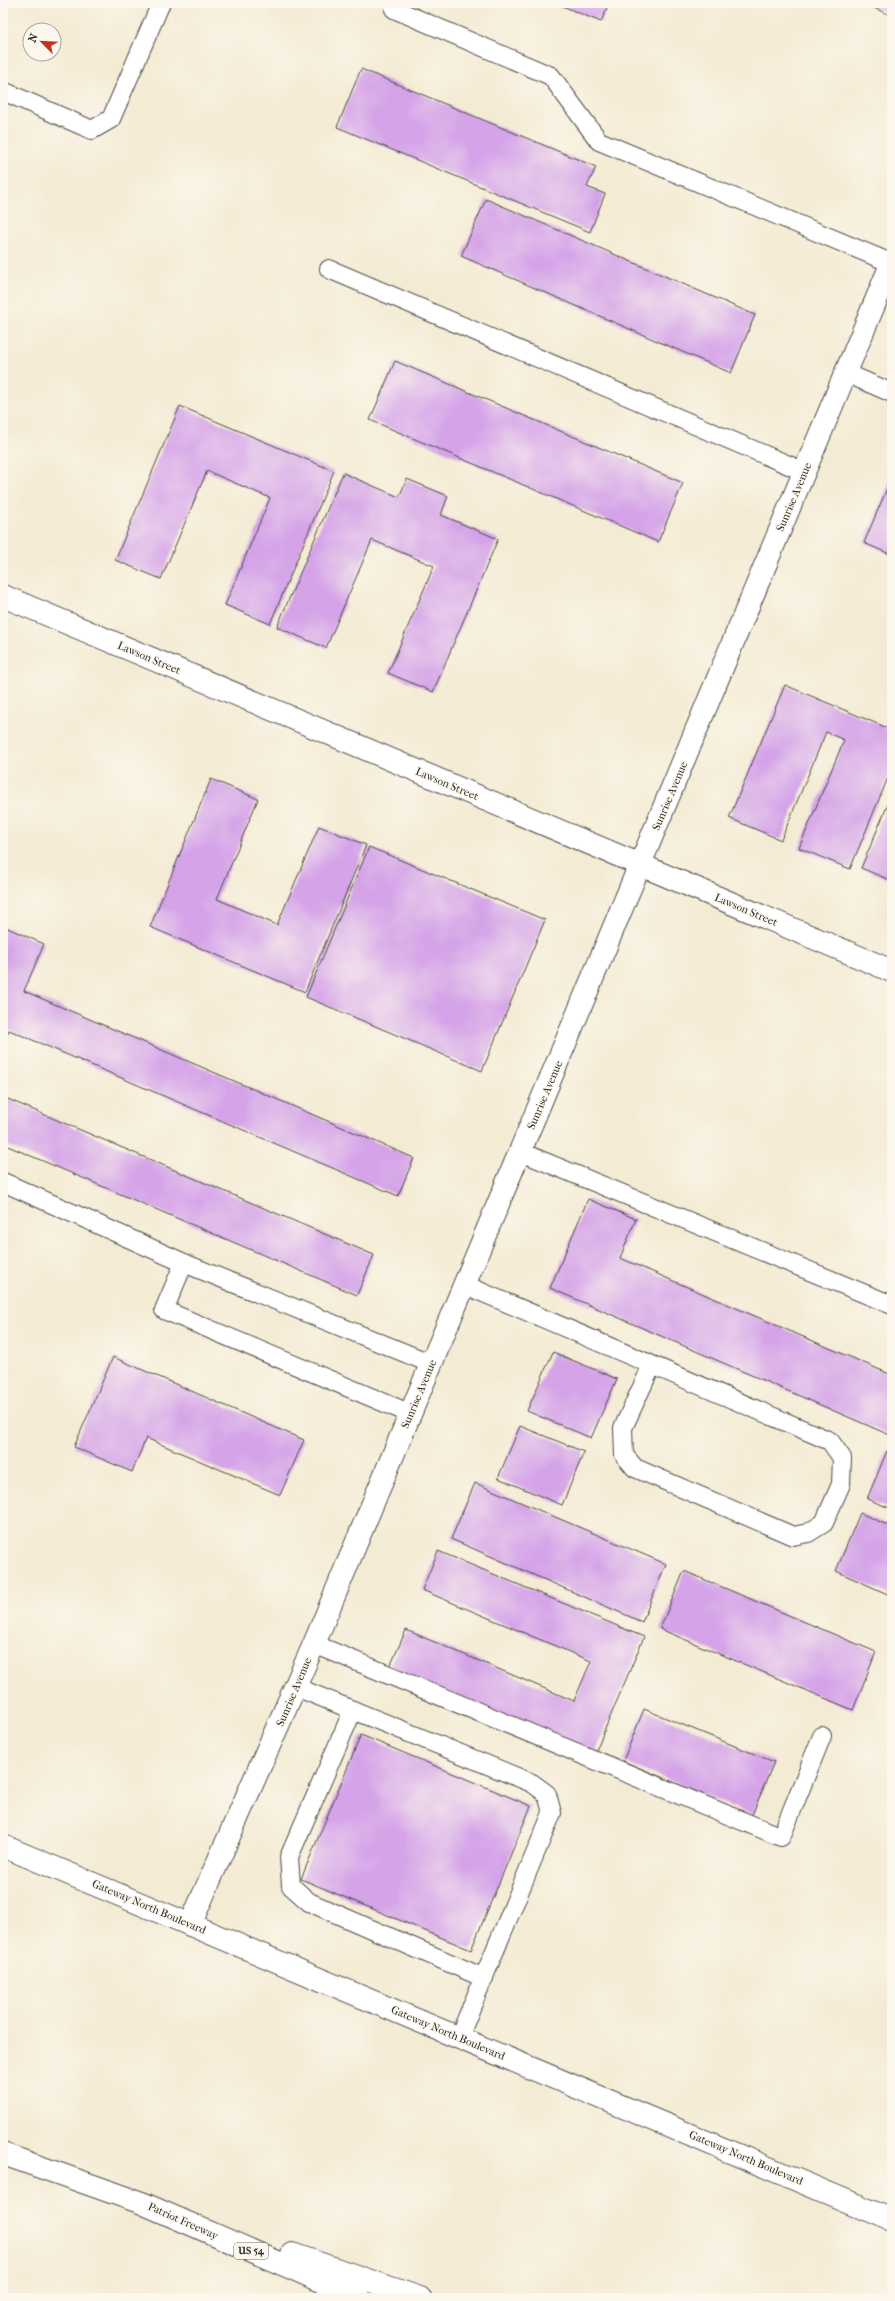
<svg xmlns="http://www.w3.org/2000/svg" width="895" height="2301" viewBox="0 0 895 2301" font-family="'IM FELL French Canon',serif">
	<rect width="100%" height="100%" fill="#fbf7ec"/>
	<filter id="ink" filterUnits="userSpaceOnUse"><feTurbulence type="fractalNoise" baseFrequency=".025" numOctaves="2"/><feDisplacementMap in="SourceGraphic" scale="8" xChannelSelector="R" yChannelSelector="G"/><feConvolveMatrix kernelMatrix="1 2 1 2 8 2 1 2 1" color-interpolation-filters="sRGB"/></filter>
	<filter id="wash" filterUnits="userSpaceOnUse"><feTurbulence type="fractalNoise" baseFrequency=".012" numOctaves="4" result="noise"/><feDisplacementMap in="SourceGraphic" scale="16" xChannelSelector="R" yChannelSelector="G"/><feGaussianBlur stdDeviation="0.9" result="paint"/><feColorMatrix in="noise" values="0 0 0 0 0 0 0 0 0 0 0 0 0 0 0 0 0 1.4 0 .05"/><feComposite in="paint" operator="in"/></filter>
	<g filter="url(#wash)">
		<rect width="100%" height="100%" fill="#f4ebd4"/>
		<g id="blocks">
			<g fill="#d4a3e8">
				<path d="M555,3H609L601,22Z"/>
				<path d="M863,3H892V16Z"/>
				<path d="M361,69L596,167L587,187L605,194L590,232L337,127Z"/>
				<path d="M486,199L755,315L731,373L461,256Z"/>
				<path d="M395,361L683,483L658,542L370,420Z"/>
				<path d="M180,406L334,471L270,624L225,605L270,498L207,471L161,579L115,560Z"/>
				<path d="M343,473L399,497L407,479L448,496L441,515L498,539L433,692L388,673L434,566L372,540L326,648L277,627Z"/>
				<path d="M890,481L892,482V555L864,543Z"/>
				<path d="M785,685L892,730V768L850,869L799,848L844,740L826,732L781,840L729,818Z"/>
				<path d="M211,779L258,799L217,899L277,925L319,826L366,845L305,992L150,927Z"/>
				<path d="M892,795V881L861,868Z"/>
				<path d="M369,847L545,920L482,1071L306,997Z"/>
				<path d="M3,926L44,944L24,991L414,1158L398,1196L9,1030L3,1044Z"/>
				<path d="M3,1097L374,1255L357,1295L3,1144Z"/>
				<path d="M588,1199L636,1219L620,1258L892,1375V1436L550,1288Z"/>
				<path d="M553,1352L617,1379L591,1438L527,1411Z"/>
				<path d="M113,1357L304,1440L280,1495L146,1438L132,1472L74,1447Z"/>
				<path d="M520,1426L584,1452L562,1505L498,1478Z"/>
				<path d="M887,1451L892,1453V1509L867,1499Z"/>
				<path d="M475,1483L666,1564L642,1622L451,1539Z"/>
				<path d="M860,1513L892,1527V1596L836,1571Z"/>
				<path d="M438,1551L644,1637L594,1755L389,1669L406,1630L574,1701L591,1661L422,1590Z"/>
				<path d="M684,1571L876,1652L853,1710L660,1629Z"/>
				<path d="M644,1709L774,1762L752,1815L623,1761Z"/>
				<path d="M361,1735L531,1806L471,1950L301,1879Z"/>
			</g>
		</g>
	</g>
	<g filter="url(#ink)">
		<use href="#blocks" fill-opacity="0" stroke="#494844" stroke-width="1"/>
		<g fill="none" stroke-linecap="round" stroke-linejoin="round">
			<g stroke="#494844" stroke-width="20">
				<g id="lane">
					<path d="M394,9L551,76L599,141L891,263"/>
					<path d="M3,91L92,130L111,119L161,3"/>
					<path d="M329,269L805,472"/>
					<path d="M846,373L892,393"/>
					<path d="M521,1152L892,1305"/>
					<path d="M3,1182L184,1263L432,1364"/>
					<path d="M184,1263L164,1310L411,1414"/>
					<path d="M465,1285L830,1441L842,1458L841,1484L824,1523L808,1533L793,1536L635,1468L624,1455L623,1428L652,1365"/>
					<path d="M314,1644L781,1837L822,1736"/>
					<path d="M296,1687L532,1783L547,1794L552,1813L459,2037"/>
					<path d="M353,1710L289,1857L291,1886L309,1902L484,1978"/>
				</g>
			</g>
			<g stroke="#494844" stroke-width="24">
				<g id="street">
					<path d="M3,596L892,971"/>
					<path d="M190,1925L314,1644L892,262"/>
				</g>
			</g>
			<g stroke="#494844" stroke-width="24">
				<path id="secondary" d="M3,1846L892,2220"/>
			</g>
			<g stroke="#494844" stroke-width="24">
				<g id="highway">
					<path d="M3,2154L142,2203L360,2298"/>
					<path d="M292,2254L420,2298"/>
				</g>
			</g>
			<use href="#lane" stroke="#fff" stroke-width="18"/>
			<use href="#street" stroke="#fff" stroke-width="22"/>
			<use href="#secondary" stroke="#fff" stroke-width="22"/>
			<use href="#highway" stroke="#fff" stroke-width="22"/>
		</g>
	</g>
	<g text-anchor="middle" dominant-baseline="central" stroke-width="3" stroke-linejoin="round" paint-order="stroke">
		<rect fill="#fbf7ec" stroke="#696865" stroke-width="1" x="234" y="2243" width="34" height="16" rx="3"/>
		<g font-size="10" font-weight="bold" fill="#2b2b2b">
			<text x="251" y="2251">US 54</text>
		</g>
		<g font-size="11" fill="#2b2b2b" stroke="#fbf7ec">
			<text transform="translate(794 497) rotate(-67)">Sunrise Avenue</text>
			<text transform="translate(149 658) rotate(23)">Lawson Street</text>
			<text transform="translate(447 784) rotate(23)">Lawson Street</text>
			<text transform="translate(670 796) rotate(-67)">Sunrise Avenue</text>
			<text transform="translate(746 910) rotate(23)">Lawson Street</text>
			<text transform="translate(545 1095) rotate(-67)">Sunrise Avenue</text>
			<text transform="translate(419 1394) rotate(-67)">Sunrise Avenue</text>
			<text transform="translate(294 1692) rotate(-67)">Sunrise Avenue</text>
			<text transform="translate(149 1907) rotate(23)">Gateway North Boulevard</text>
			<text transform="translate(448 2033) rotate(23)">Gateway North Boulevard</text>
			<text transform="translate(746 2158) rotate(23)">Gateway North Boulevard</text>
			<text transform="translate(183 2221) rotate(24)">Patriot Freeway</text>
		</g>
	</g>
	<rect width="895" height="2301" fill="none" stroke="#fbf7ec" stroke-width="16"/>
	<g transform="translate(42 42) rotate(294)"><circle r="19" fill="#fbf7ec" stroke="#a8a59f"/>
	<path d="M0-3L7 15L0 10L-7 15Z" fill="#c8321e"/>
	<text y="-6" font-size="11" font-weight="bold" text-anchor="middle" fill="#2b2b2b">N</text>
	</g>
</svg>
